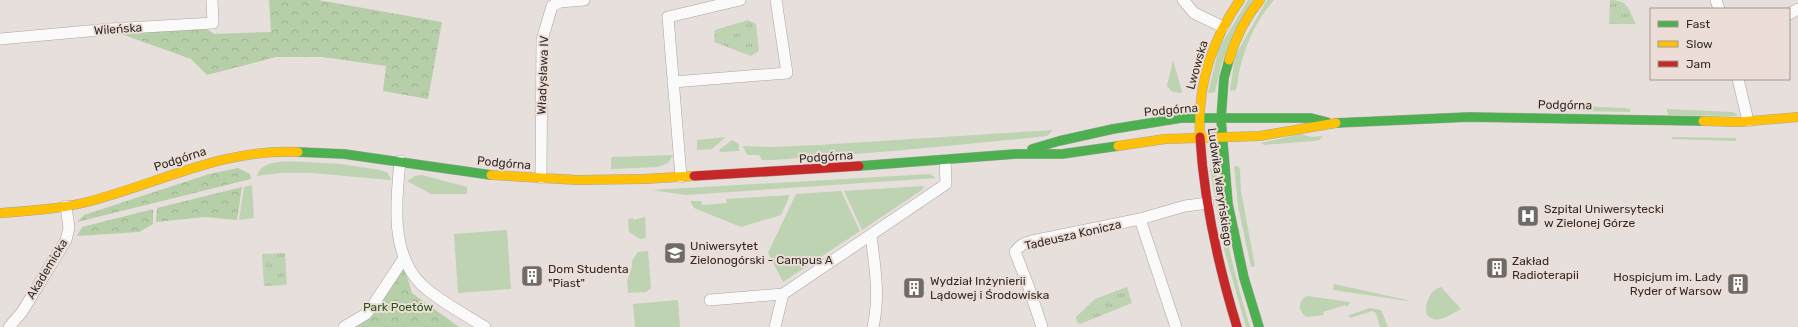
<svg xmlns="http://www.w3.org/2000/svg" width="1798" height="327" viewBox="0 0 1798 327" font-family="Rubik,sans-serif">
	<defs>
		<pattern id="forest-crowns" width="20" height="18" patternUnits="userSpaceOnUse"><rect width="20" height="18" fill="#b6cfa9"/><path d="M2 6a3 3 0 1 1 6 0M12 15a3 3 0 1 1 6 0" fill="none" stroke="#9db291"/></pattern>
		<pattern id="park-tufts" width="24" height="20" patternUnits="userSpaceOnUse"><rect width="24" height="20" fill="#bdd3b1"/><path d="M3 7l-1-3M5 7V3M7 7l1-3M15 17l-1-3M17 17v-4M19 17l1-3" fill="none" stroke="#a3b598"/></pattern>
	</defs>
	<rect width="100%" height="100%" fill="#e7dfdc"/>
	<g fill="#bdd3b1">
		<path d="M1248,0H1253L1222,62L1215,92L1208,93L1219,48Z"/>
		<path d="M1267,0H1274C1257,19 1246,43 1240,68C1238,75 1238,83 1236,90L1230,91L1235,56Z"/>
		<path d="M1173,60L1182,92L1181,93L1172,92L1167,86Z"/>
		<path d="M1575,106L1624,108L1631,109L1630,112L1576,111Z"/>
		<path d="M1667,109L1732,112L1738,114L1736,116L1669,115L1667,112Z"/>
		<path d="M1053,130L1047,136C956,146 865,154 773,160H762L759,155H747L743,146L771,147L818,145Z"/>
		<path d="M1301,134L1311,137L1323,136L1319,140L1314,141L1264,145L1261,143Z"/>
		<path d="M726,137L712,149L697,150V140Z"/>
		<path d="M1673,137L1736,138V141L1671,139Z"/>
		<path d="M732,140L739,144V151L720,152L719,150Z"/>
		<path d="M673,155L668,163L658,167L611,169V159L612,157Z"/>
		<path d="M306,162L341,164L380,170L388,173L391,180L311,173H280L257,176C262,158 291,162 306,162Z"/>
		<path d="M1234,166H1238L1240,169L1241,191L1255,266L1251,267L1238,206Z"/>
		<path d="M1210,169H1216C1222,223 1234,275 1250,327H1246L1224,249Z"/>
		<path d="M930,174L936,178L685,195L652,190Z"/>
		<path d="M422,175L467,187V194H431L407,181L415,176Z"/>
		<path d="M252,185L254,218L239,220L244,187Z"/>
		<path d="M923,186V189L919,192L862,230L844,191Z"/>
		<path d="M841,191L860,231L783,282L768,253L796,194Z"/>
		<path d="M790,195L781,215L741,227L694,208L690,201H701L702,205L727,203L726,199Z"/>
		<path d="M645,217L646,238L640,239L629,232L628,219L633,218V220Z"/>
		<path d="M507,230L511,289L458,293L454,234Z"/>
		<path d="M648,251L651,288L646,292L628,293L627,281L632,267V261L638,252Z"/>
		<path d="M1334,284L1407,300L1408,301L1333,290Z"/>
		<path d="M1441,287L1461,309C1451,314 1437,326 1427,315C1424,304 1430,290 1441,287Z"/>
		<path d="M1308,296L1349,302L1350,303L1347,307L1346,305L1323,312L1324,315L1307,317C1298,312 1297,300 1308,296Z"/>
		<path d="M678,300L680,327H635L633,304Z"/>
		<path d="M1370,308L1381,310L1388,327H1380L1376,313L1372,311L1350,318L1349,315Z"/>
	</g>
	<g fill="url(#forest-crowns)">
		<path d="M269,0H318L442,22L428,99L383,91L386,66L323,57H276L207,75L191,59L121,34C143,31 196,17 214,34L271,32Z"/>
		<path d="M238,168L250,174L251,179L77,222L84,215L209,174Z"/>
		<path d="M242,187L237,220L205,217L156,222L157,208Z"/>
		<path d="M153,209V224L139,232L77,236L82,227Z"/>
		<path d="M403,263L412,293L459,327H348Z"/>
	</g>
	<g fill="url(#park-tufts)">
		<path d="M1610,0C1629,0 1628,9 1636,24H1609Z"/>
		<path d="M748,20L756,24L759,51L751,56L714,42L715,30Z"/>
		<path d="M285,253L287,285L264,286L262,254Z"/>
		<path d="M1127,287L1132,303L1080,324L1077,322L1076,317L1095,299Z"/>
	</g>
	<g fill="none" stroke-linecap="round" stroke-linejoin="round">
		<g stroke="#aaa4a2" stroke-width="12">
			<g id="street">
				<path d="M1183,0L1194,13L1223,27"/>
				<path d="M1716,0L1719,9"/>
				<path d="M1789,14L1798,9"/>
				<path d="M0,39L110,29L213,23L212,0"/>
				<path d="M1738,79L1748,121"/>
				<path d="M673,82L787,73L776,0"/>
				<path d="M400,161C396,201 390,253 421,284C437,300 466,315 485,327"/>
				<path d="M681,177L668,17L740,0"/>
				<path d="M541,178L542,40L552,6L560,2L584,0"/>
				<path d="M1140,219L1185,206L1208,203"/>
				<path d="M871,236C875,267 880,296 873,327"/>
				<path d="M710,300L783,294L946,184L945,160"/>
				<path d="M9,327L22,312L66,240L69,228L66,206"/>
				<path d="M344,327L366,314L373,305L404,258"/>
				<path d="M775,327L783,294"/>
				<path d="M1042,327L1028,285L1015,252C1020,245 1024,243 1032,241L1140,219L1176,327"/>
			</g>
		</g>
		<g stroke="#aaa4a2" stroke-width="10">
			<g id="fast">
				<path d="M1229,60L1224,78L1221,119L1228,204L1244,278L1259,327"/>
				<path d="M1336,123L1469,117L1703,121"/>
				<path d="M1032,149L1059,141L1113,129L1181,118H1311L1327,122"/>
				<path d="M298,152L344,154L491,175"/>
				<path d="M859,166L1015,154H1062L1118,146"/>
			</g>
		</g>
		<g stroke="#aaa4a2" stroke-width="10">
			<g id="slow">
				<path d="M1229,60C1235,39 1246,17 1260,0"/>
				<path d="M1703,121L1739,122L1798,117"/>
				<path d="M1200,137C1197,87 1211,41 1240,0"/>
				<path d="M1118,146L1165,139L1260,136L1336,123"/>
				<path d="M491,175L577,180L644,179L694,176"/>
				<path d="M0,213C29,211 59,209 87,202C158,184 222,148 298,152"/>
			</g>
		</g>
		<g stroke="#aaa4a2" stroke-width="10">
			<g id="jam">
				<path d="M1200,137C1204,202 1218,265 1237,327"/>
				<path d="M694,176L859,166"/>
			</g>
		</g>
		<use href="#street" stroke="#fbfafa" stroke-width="11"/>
		<use href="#fast" stroke="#4caf50" stroke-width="9"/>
		<use href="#slow" stroke="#ffc107" stroke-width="9"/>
		<use href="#jam" stroke="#c62828" stroke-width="9"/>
	</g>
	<defs>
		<g id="hospital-square" transform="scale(1.15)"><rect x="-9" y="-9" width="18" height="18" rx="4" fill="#716b68" stroke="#ecded7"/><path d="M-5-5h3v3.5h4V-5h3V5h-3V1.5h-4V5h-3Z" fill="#fff"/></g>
		<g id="university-square" transform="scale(1.15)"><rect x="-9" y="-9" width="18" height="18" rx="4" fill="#716b68" stroke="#ecded7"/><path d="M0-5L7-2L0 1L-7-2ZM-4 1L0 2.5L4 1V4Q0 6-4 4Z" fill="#fff"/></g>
		<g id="building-square" transform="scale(1.15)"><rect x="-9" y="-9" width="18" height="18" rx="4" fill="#716b68" stroke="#ecded7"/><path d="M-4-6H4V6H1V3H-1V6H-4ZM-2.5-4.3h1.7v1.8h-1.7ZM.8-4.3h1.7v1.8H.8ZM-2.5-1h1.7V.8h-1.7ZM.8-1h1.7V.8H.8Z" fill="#fff"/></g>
	</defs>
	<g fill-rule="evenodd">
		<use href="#hospital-square" x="1528" y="216"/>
		<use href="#university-square" x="675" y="253"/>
		<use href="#building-square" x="1497" y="268"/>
		<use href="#building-square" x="532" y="276"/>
		<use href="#building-square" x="1738" y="284"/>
		<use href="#building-square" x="914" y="288"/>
	</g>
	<g text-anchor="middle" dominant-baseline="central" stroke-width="4" stroke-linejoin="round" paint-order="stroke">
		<g font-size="12" fill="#312c29" stroke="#ecded7">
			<text transform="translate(118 29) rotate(-4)">Wileńska</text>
			<text transform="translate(1197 65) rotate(-74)">Lwowska</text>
			<text transform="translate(543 75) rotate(-88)">Władysława IV</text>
			<text transform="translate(1565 105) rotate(1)">Podgórna</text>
			<text transform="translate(1171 110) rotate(-5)">Podgórna</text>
			<text transform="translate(826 157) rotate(-4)">Podgórna</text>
			<text transform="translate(180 159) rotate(-18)">Podgórna</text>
			<text transform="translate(504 163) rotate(5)">Podgórna</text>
			<text transform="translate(1220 187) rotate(82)">Ludwika Waryńskiego</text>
			<text transform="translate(1073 235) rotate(-13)">Tadeusza Konicza</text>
			<text transform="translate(47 269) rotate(-59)">Akademicka</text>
		</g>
		<g font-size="12" fill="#312c29" stroke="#ecded7" text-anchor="start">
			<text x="1544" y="209">Szpital Uniwersytecki<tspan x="1544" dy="14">w Zielonej Górze</tspan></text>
			<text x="690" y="246">Uniwersytet<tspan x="690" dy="14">Zielonogórski - Campus A</tspan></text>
			<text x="1512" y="261">Zakład<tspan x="1512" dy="14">Radioterapii</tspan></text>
			<text x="548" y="269">Dom Studenta<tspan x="548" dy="14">"Piast"</tspan></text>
			<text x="1722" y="277" text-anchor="end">Hospicjum im. Lady<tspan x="1722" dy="14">Ryder of Warsow</tspan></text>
			<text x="930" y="281">Wydział Inżynierii<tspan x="930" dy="14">Lądowej i Środowiska</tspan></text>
		</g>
		<g font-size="12" fill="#255717" stroke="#ecded7">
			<text x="398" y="307">Park Poetów</text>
		</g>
	</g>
	<rect x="1650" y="8" width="140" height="72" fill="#ecded7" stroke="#a19791"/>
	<rect x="1658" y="21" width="20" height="6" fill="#4caf50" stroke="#a19791"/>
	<text x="1686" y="28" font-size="12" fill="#312c29">Fast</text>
	<rect x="1658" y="41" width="20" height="6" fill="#ffc107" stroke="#a19791"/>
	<text x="1686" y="48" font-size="12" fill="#312c29">Slow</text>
	<rect x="1658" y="61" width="20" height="6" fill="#c62828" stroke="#a19791"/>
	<text x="1686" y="68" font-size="12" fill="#312c29">Jam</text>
</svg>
